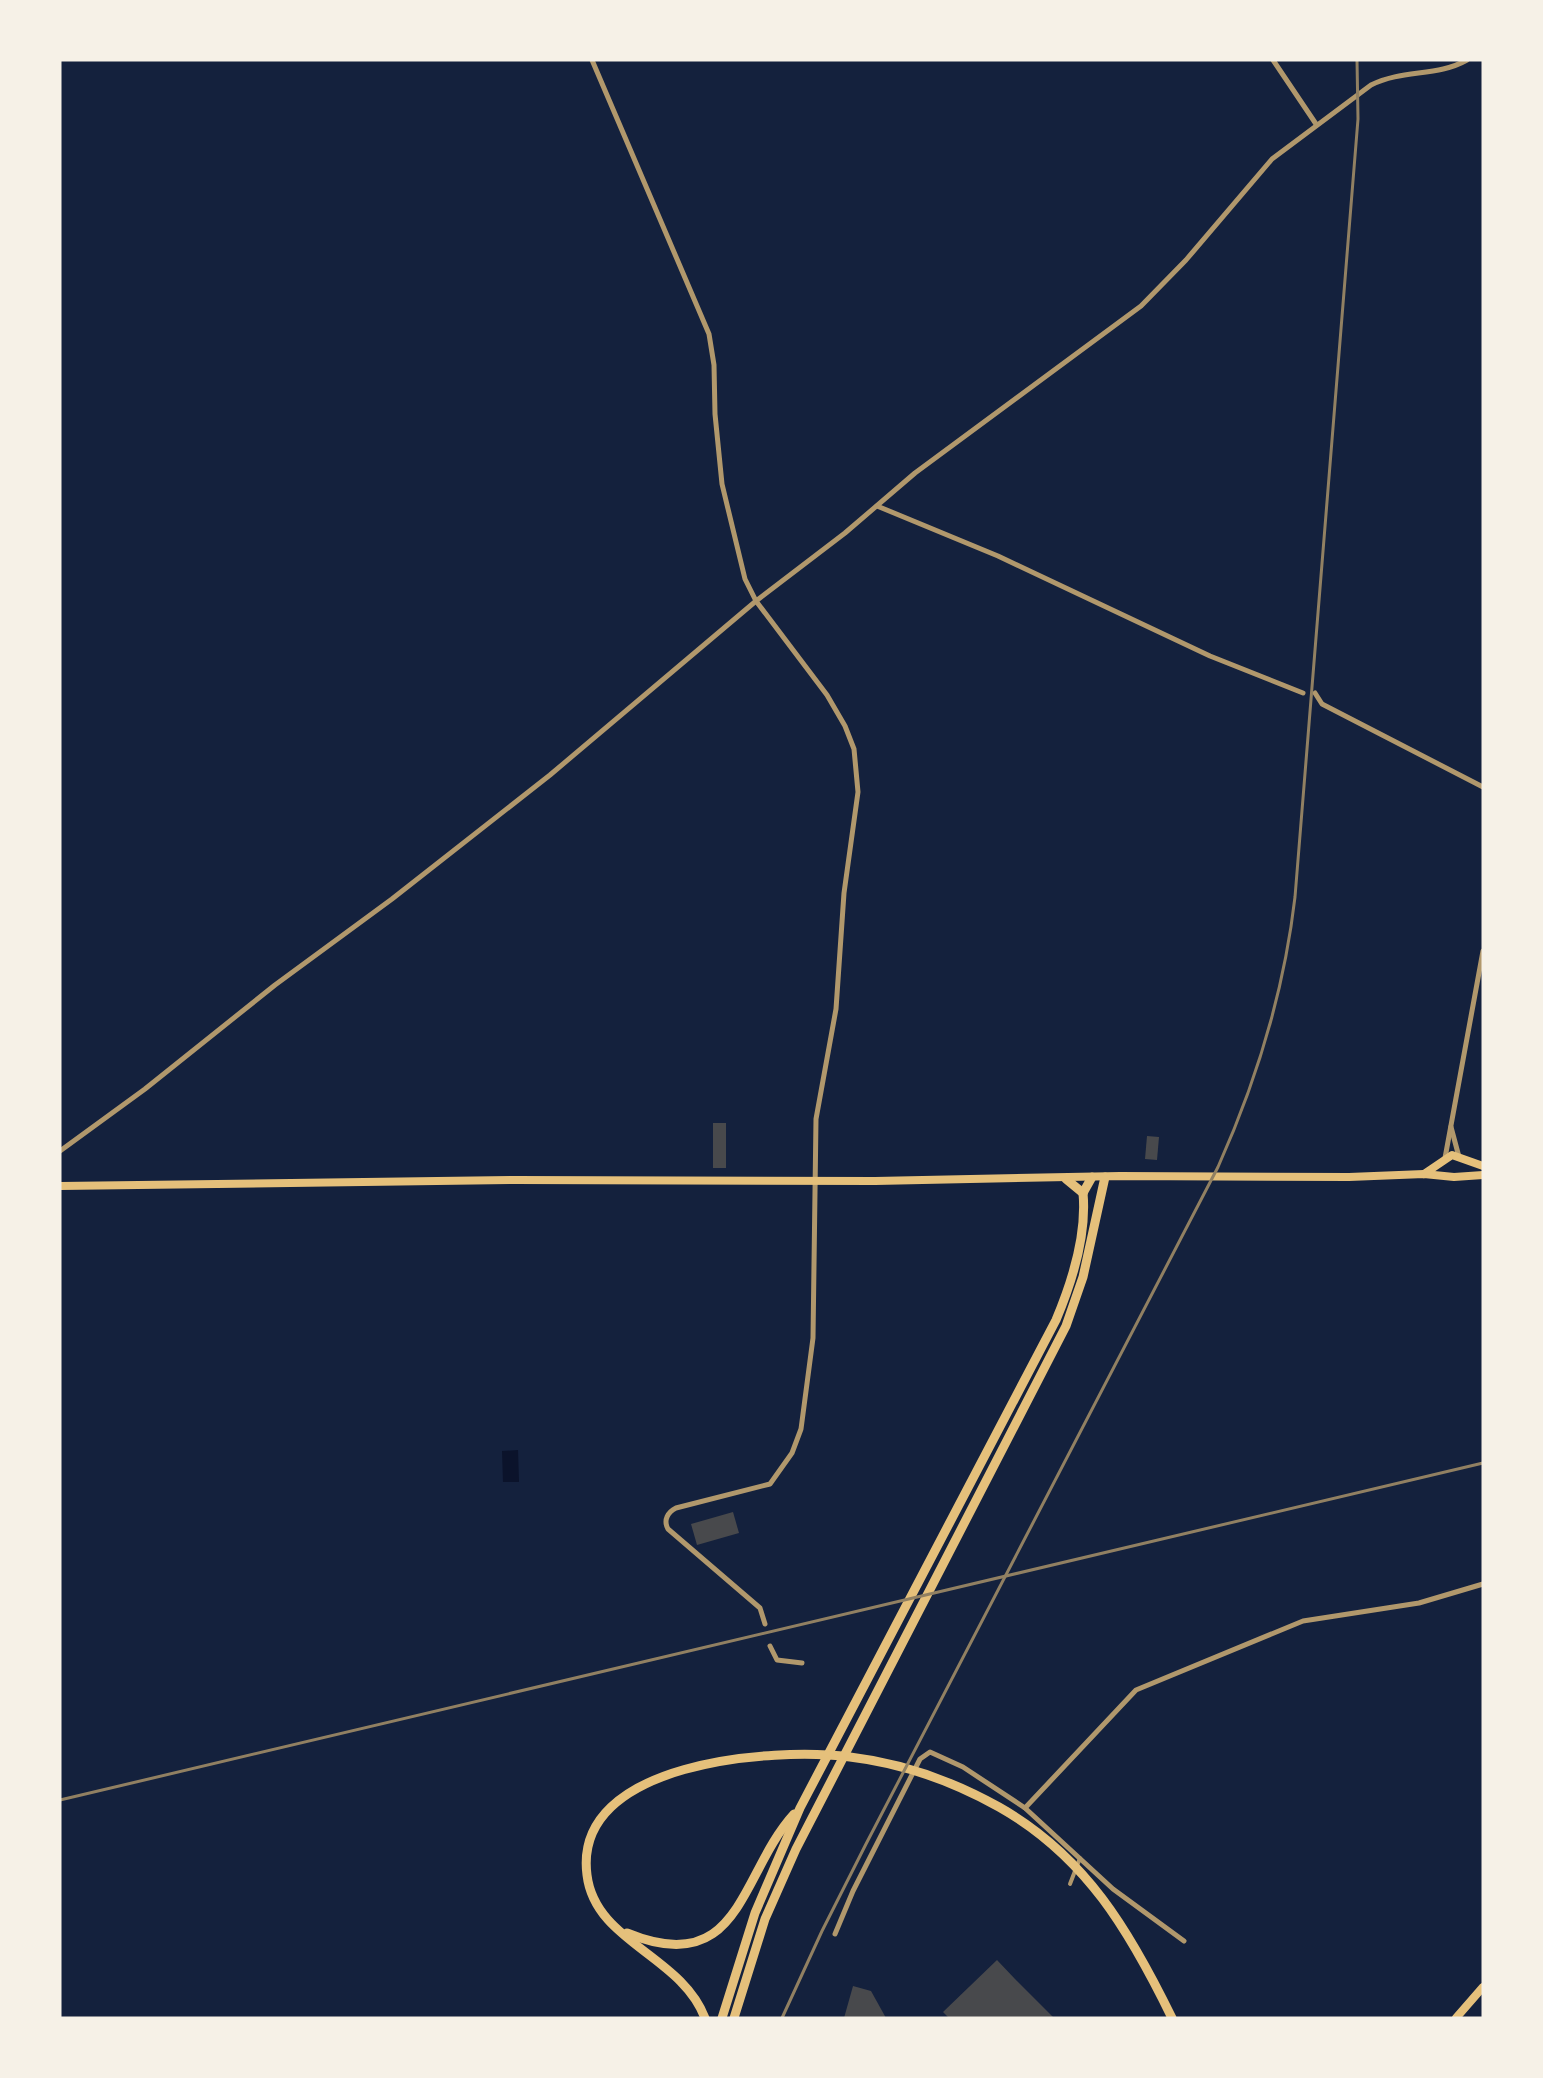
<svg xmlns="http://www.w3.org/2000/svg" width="1543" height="2078" viewBox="0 0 1543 2078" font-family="Spectral,serif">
	<rect width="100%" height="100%" fill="#14213d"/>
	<path fill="#0b132b" d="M518,1450L519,1482H503L502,1451Z"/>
	<g fill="#48494c">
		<rect x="713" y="1123" width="13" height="45"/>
		<path d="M1147,1136L1159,1137L1157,1160L1145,1159Z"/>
		<path d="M733,1512L739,1533L697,1545L691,1524Z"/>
		<path d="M997,1960L1015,1979L1054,2018H949L943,2012Z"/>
		<path d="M853,1986L871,1991L886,2018H844Z"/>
	</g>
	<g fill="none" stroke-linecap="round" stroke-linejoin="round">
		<path stroke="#b1986c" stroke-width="4" d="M1070,1884L1080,1858"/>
		<g stroke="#b1986c" stroke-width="5">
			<path d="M592,60L709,334L714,365L715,414L722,484L745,579L756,601L827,695L845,726L854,749L858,792L844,893L836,1009L816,1119L813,1338L801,1429L792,1453L770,1484L676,1508C668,1512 663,1520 668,1529L760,1608L765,1624"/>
			<path d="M1273,60L1316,124"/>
			<path d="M877,506L998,556L1210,656L1303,693"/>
			<path d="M1315,693L1322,704L1483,787"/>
			<path d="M1451,1127L1459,1157"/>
			<path d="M60,1151L145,1089L275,985L392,899L550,775L756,601L845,533L915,473L1141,306L1186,260L1272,159L1371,85C1403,69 1437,77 1467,60"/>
			<path d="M1445,1158L1483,951"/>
			<path d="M770,1646L777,1660L802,1663"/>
			<path d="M1025,1808L1136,1690L1303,1621L1419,1603L1483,1584"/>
			<path d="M835,1934L853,1891L920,1759L930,1752L963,1767L1025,1808L1113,1889L1184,1941"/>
		</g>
		<g stroke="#e5c07b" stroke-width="8">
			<path d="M1424,1174L1452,1155L1483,1166"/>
			<path d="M60,1186L515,1180L875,1181L1120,1176L1349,1177L1424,1174L1454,1177L1483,1175"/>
			<path d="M1456,2018L1483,1987"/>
		</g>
		<g stroke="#e5c07b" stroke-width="9">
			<path d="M1066,1179L1083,1193"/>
			<path d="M1083,1193L1092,1177"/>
			<path d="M627,1933C741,1980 740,1873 794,1814"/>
			<path d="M705,2018C681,1955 595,1942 587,1875C572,1761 774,1747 850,1757C902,1763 954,1782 999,1807C1086,1856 1130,1932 1172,2018"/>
			<path d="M722,2018L755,1913L800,1808L1056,1320C1072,1282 1087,1236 1083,1193"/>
			<path d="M734,2018L765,1919L796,1849L1066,1326L1083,1277L1105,1177"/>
		</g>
		<g stroke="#918062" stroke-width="3">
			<path d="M60,1800L1483,1463"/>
			<path d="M782,2018L822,1931L866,1844L1218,1167C1257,1080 1284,992 1295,897L1358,119L1357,60"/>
		</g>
	</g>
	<rect width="1543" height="2078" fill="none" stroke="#f6f1e7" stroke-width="123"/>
</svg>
